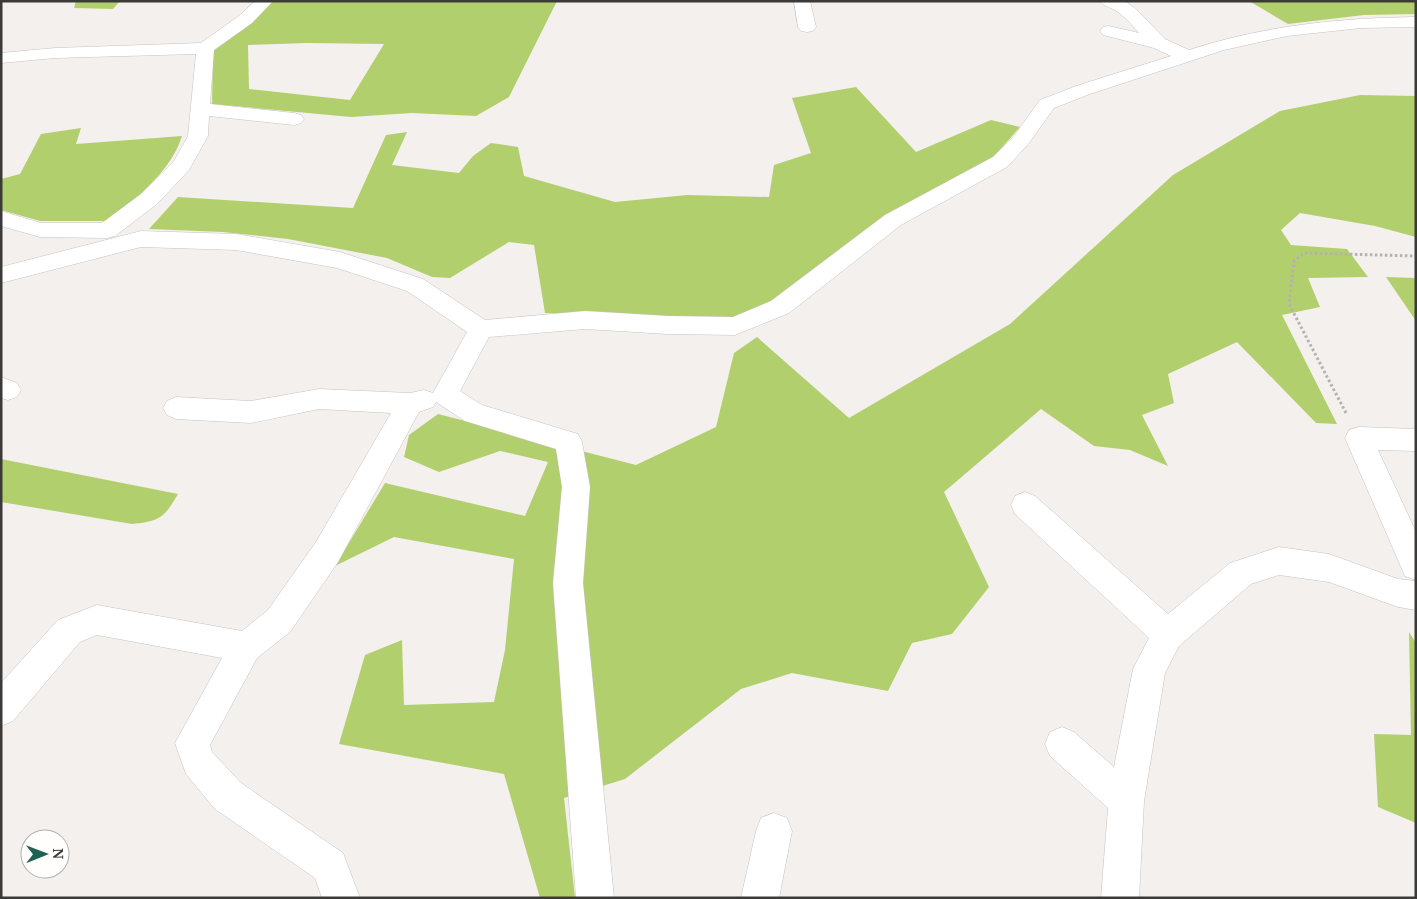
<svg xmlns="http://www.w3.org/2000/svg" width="1417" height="899" viewBox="0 0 1417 899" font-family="'Noto Serif',serif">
	<rect width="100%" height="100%" fill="#f4f0ee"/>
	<g fill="#b2cf6d" fill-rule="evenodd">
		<path d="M76,1H120L113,9L74,8Z"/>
		<path d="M273,1H557L509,97L476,116L412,113L351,117L212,104L213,51ZM307,43L384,44L350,100L249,89L248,45Z"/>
		<path d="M1249,1H1416V14L1364,15L1288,24Z"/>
		<path d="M856,87L916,152L991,120L1020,127L991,160L776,299L731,319L545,313L534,245L509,242L450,278L432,277L387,258L288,239L223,232L149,229L178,197L353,208L386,135L407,132L392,165L459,173L473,156L491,143L518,147L524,176L615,202L687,195L769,197L774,165L811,153L792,98Z"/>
		<path d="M1360,95L1416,96V237L1375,226L1300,213L1281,230L1291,245L1347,249L1368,277L1308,278L1320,307L1282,315L1337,424L1316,423L1237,342L1168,374L1174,403L1142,415L1168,466L1130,450L1094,446L1041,409L944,492L989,587L952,634L912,643L888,691L792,673L741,689L625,779L564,798L575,898H540L504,774L339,744L365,655L402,640L404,705L494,702L505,650L514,559L394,537L335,566L385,483L525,516L548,462L500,451L439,472L404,457L409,435L438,414L636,465L716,427L734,353L757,337L849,418L1010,324L1173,175L1280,111Z"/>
		<path d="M81,128L76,144L182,136C171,171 138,196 111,221H40L1,210V179L20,174L41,134Z"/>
		<path d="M1386,277L1416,278V321Z"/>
		<path d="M1,459L178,494C164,518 160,521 132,524L1,502Z"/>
		<path d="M1409,632L1416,643V823L1378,807L1374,734L1411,735Z"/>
	</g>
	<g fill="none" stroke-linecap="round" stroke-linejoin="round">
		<g stroke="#c6c2c0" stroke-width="1">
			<g id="minor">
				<path d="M255,1H273L252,23L214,50L210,104L294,113L301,115L304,119L301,123L294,125L209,116L208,136L189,170L157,204L115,236L107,238L40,237L1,226V211L41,223H102L141,194L174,161L188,136L196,54L55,58L1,63V53L55,48L201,43L240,15Z"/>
				<path d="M794,1H810L816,27L813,31L807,32L801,31L798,27Z"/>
				<path d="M1100,1H1125L1136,9L1165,39L1189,50C1263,26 1338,18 1416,17V27L1361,28L1287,36L1224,50L1090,94L1054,108L1029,143L1007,167L901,225L789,313L735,335L668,334L585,329L489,337L460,391L482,405L578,434L582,442L590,487L583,583L614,898H576L553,583L562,487L556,449L465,421L436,402L433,407L419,412L338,562L290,632L257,658L210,745L212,752L241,783L343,853L360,898H322L315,878L215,809L186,774L175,743L222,658L97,635L80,642L13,721L1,726V683L58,620L97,605L242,631L268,610L316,542L391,413L319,409L251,423L176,419L167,415L163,408L167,401L176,397L251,401L319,389L410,393L424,390L433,393L467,332L407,291L337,268L236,250L141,247L1,283V267L141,231L236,234L340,252L423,279L485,320L585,311L668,316L733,317L771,301L885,215L993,157L1015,135L1040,100L1076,86L1171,56L1154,48L1103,35L1100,31L1103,27L1109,26L1139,33C1133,26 1126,18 1118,12C1112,7 1104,7 1100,1Z"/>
				<path d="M1,377L17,383L21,390L17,397L8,400L1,398Z"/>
				<path d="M1359,427L1416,429V451L1378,450L1416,532V580L1405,576L1345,438L1349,430Z"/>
				<path d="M1025,492L1035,496L1168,614L1230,563L1279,547L1329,554L1398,579L1416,581V610L1398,607L1329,582L1279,575L1251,584L1179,646L1165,673L1144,801L1139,898H1101L1108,808L1050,756L1045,744L1050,732L1062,727L1074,732L1114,767L1133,669L1149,638L1015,514L1011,505L1015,496Z"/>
				<path d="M774,813L787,818L792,831L779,898H741L756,831L761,818Z"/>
			</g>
		</g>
		<path stroke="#b4b1af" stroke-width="3" stroke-dasharray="2.5 2.5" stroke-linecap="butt" d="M1346,413L1289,304L1294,261L1304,253L1416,256"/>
		<use href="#minor" fill="#fff" fill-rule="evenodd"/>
	</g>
	<rect width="1417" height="899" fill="none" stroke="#3b3a39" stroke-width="5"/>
	<g transform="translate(45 854) rotate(89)"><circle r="24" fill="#fffefd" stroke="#b1b0af"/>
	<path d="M0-4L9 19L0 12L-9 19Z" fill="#1e6253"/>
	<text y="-8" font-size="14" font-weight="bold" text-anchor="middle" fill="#3b3a39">N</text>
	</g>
</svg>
